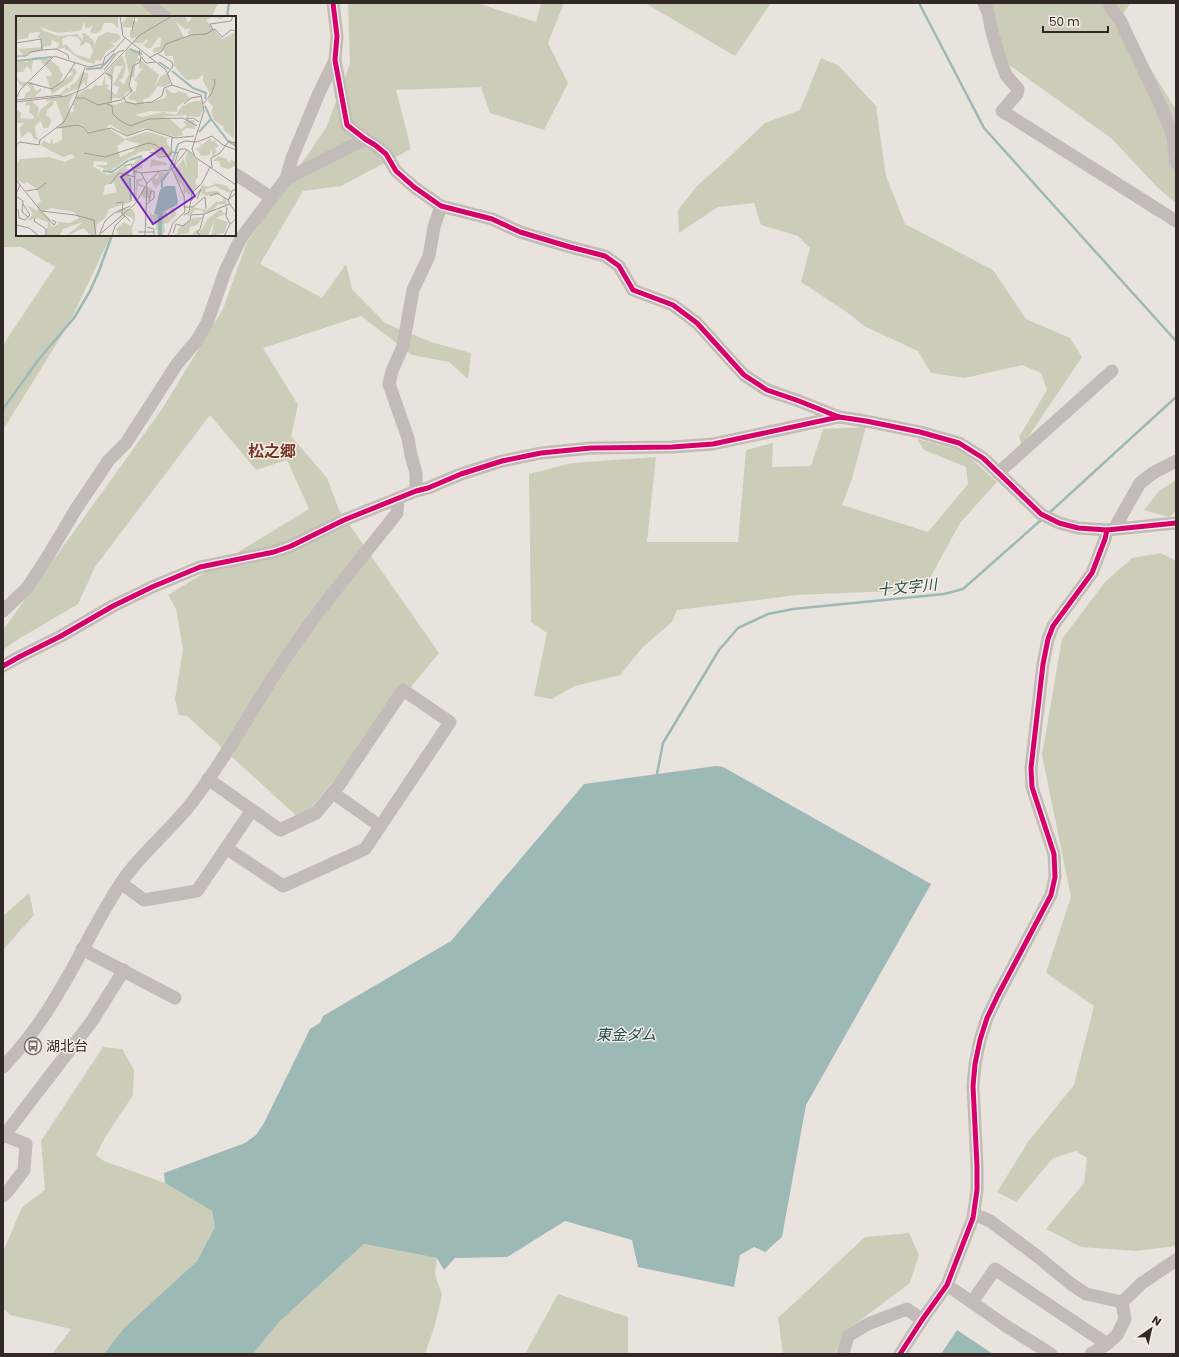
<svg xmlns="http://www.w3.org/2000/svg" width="1179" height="1357" viewBox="0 0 1179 1357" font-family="Poppins,'Noto Sans JP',sans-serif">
	<rect width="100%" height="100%" fill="#e9e3de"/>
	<g fill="#cccdb9">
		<path d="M3,3H218L212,17H17V235H111L70,322L3,430V345L55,267L22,247H3Z"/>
		<path d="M348,3H477L536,22L541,3H564L548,43L568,83L544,130L490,113L481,87L396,90L411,149L341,186L303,191L260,264L322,298L346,264L352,289L385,323L431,342L471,353L468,379L449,362L412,355L361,316L263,348L298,405L291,436L327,478L339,510L439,653L301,820L187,716L179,715L175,699L183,649L176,609L168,595L309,509L287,460L256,470L210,415L95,567L78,604L17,640L3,650V630L162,409L223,309L247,242L326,128L350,64Z"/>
		<path d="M645,3H771L735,56Z"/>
		<path d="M987,3H1130L1120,20L1176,110V203L1158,188L1111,138L1005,62Z"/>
		<path d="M821,58L839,66L876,106L886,176L905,224L993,270L1026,319L1070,338L1082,357L1022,446L1019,437L1047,390L1041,373L1022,365L965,378L931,373L918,351L864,326L848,313L801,282L810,248L798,236L761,225L754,203L718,207L679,233L678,210L697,186L725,161L765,123L800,110Z"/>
		<path d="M866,427L851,482L842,505L928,532L968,484L966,467L924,450L917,439L963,451L997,482L960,523L930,578L894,591L797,595L677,610L672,622L643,647L620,675L575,686L552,699L534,696L547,633L531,622L529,474L572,463L656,457L647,542H738L746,450L773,443L772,467L811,466L823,429Z"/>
		<path d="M1176,480V511L1170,517L1144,510L1159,491Z"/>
		<path d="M1161,553L1176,561V1246L1136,1251L1081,1247L1046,1229L1084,1183L1087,1158L1076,1151L1053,1158L1016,1202L997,1192L1028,1142L1074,1085L1094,1006L1046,973L1071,897L1042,755L1062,639L1105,582L1132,558Z"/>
		<path d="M29,893L34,915L3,950V916Z"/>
		<path d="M103,1047L122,1049L134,1070L133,1095L107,1134L96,1155L104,1161L165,1183L212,1211L215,1227L197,1261L124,1328L104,1354H52L71,1329L10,1315L3,1308V1252L22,1207L45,1190L41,1141Z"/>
		<path d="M909,1233L919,1255L910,1283L843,1333L835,1354H783L778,1318L865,1237Z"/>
		<path d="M364,1244L437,1258L435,1274L442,1295L435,1325L425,1354H253L278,1323Z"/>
		<path d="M558,1294L628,1317V1354H525Z"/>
	</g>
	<g fill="#9db9b6">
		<path d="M716,766L723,767L931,884L806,1105L782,1237L765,1252L754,1247L740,1255L734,1287L638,1267L632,1240L565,1221L507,1257L455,1258L444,1270L437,1258L364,1244L278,1323L253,1354H104L124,1328L197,1261L215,1227L212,1211L165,1183L164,1173L245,1143L256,1135L264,1123L310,1029L320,1023L323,1016L451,941L584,784Z"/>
		<path d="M957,1330L993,1354H941Z"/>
	</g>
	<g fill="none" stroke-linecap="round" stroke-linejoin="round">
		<g stroke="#9db9b6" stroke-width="2.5">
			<path d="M919,3L984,128L1176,341"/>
			<path d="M227,17L229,3"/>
			<path d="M3,409L39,359L74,318L90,291L99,271L112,235"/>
			<path d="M1048,514L1176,397"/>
			<path d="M657,774L663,743L719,650L738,628L768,614L793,609L944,594L963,589L1041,520"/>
		</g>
		<g stroke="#c2bbb7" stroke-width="13">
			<path d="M148,3L165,17"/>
			<path d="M333,3L337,36L335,60L347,125L365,139L375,145L386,154L396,171L414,187L441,206L492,219L520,232L570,247L605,256L619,266L633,290L673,305L697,323L744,375L767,390L799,401L839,417L866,421L920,432L959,443L983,458L1041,514L1059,523L1078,528L1107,530L1176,523"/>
			<path d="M984,3L988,12L991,28L998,53L1006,75L1018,89L1017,94L1002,111L1176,221"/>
			<path d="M1109,3L1112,10L1120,20L1160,104L1173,136L1176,163"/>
			<path d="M235,174L272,198"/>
			<path d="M286,179L365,139"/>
			<path d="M998,473L1112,371"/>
			<path d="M416,491V473L411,455L408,438L389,384L392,371L403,346L413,290L429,256L434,227L441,206"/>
			<path d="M1114,529L1140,483L1153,473L1176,461"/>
			<path d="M3,611L27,588L48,556L76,509L109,460L126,443L177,364L197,340L207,323L226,269L241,238L286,179L292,158L319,93L335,60"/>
			<path d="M3,666L19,657L61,636L113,606L152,587L200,567L274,552L291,546L344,520L416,491L428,488L461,474L502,461L541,453L591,448L672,447L713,444L839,417"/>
			<path d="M208,779L280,830L316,813L339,785L403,690L450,722L365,849L283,886L226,848"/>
			<path d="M333,793L380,826"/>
			<path d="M121,883L144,900L197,891L252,810"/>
			<path d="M82,949L175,998"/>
			<path d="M3,1067C25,1044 44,1018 60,990C82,954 99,915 123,880C143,851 172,829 193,801C225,759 250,712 279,668C314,614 357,564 397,513L398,498"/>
			<path d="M3,1135L26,1144L24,1170L8,1191L3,1196"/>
			<path d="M3,1137L92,1021L124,970"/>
			<path d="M974,1214L990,1221L1037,1256L1071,1284L1086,1294L1122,1302"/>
			<path d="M947,1285L1006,1326L1051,1354"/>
			<path d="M972,1302L995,1269L1107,1344"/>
			<path d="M1122,1302L1142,1283L1176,1260"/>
			<path d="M843,1354L848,1336L868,1324L907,1309L922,1320"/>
			<path d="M900,1354L922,1320L947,1285L973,1218L977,1190V1166L973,1086L975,1064L980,1040L987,1018L998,995L1051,895L1055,877L1054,854L1032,787L1031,768L1043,664L1048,639L1053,626L1092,573L1105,539L1107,530"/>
			<path d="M1091,1354L1107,1344L1117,1335L1125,1319L1122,1302"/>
		</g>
		<g stroke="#f6ede5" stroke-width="8">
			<g id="cycleway">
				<path d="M333,3L337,36L335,60L347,125L365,139L375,145L386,154L396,171L414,187L441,206L492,219L520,232L570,247L605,256L619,266L633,290L673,305L697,323L744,375L767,390L799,401L839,417L866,421L920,432L959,443L983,458L1041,514L1059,523L1078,528L1107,530L1176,523"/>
				<path d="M3,666L19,657L61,636L113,606L152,587L200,567L274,552L291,546L344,520L416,491L428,488L461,474L502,461L541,453L591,448L672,447L713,444L839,417"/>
				<path d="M900,1354L922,1320L947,1285L973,1218L977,1190V1166L973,1086L975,1064L980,1040L987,1018L998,995L1051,895L1055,877L1054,854L1032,787L1031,768L1043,664L1048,639L1053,626L1092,573L1105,539L1107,530"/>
			</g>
		</g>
		<use href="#cycleway" stroke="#d6006c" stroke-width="5"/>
	</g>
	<defs>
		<g id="bus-ring" transform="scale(0.9)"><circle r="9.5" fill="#f6ede5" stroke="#726a67" stroke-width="1.5"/><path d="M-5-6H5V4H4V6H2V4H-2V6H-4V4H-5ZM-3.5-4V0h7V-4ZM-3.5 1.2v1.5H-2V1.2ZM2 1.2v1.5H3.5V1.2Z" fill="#726a67"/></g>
	</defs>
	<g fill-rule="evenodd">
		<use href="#bus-ring" x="33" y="1046"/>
	</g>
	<g text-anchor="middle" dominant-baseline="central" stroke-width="3" stroke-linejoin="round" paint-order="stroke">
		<g font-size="14" fill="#322927" stroke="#f6ede5" text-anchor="start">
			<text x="46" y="1046">湖北台</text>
		</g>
		<g font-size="15" font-style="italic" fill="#214e4c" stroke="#f6ede5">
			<text transform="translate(907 587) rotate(-6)">十文字川</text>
			<text x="626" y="1034">東金ダム</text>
		</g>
		<g font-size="16" font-weight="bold" fill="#773429" stroke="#f6ede5">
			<text x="272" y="451">松之郷</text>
		</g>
	</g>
	<g transform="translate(16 16)">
		<rect width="220" height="220" fill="#e9e3de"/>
		<path d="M0,0H102V12L96,7H88L85,14L79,18L74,16L77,9L70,13L68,6L65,14L61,15L42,17L24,11L28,15L43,20L61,18L67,25L66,17H69L78,25V30L82,21L91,16L102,18L105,22L99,27L94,26L99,30L90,36L85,45L80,44L78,48L65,44L48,32L38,33L42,31L43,27L36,24L35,30H29L22,36L19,35L9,40L1,33L26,31L25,23L21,21L25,16L13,17L12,22L1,24ZM53,20L61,21L65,25L64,31L70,26L74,28L77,35L74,43L59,38L50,28L47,30L46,23ZM112,0H118L117,4L121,6L122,3L118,0H169L172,7L177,0H213L204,3L197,1L190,4L206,23L220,16L218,123L208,114L207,110L198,104L195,96L197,91L192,85L193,76L187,65V58L182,63L170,64L158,49L157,40H149L148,34L137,37L138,32L144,31L145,23L143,21L135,32H131L127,29L132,25L130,23L127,27H118L120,21L117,23L114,21V15L119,12L107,11L106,7ZM160,6L169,13H175L171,16L174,19L168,21ZM111,32L125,37L121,41L143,59L138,72L145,60L152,57L154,68L147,71L142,70L134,81L127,84L128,88L149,82L151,79L149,76L150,72L156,77H160L162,75L170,77L174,83L162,90L161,96L134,95L119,99L127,101L147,96L160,99L166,90L178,85H186L187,95L183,101L173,100L172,104H178L179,113L170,112L166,116L167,119L160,121L128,112L112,120L94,108L89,114L72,116L67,110L58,108L66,111L72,117L94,113L109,123L130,116L137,117L152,122L150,125L156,135L153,140L142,139L136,132L135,135H127L112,142L94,155L79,149H91V146L78,145L77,150L91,159L100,156L109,149L113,157L115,186L93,193L89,202L81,208L79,219H74L68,212L50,220L67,206L47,213L43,220L30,219L32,206L21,202L11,205L17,198L11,189L22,195L21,188L25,185L20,172L11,166L8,168L2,164L0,149L4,143L33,141L49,146L59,141L56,138L47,141L24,129L28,125L34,128L36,121L37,128L46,124V113L43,111L47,104L40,85H38L37,89L31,94L30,100L34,101L35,106L32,112H27L25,105L19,110L20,120L24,124L18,123L15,117L12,116L5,122L4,112L8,107H0V93L6,97L4,102L17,103L18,100L13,96L14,90L9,89L10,86L16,85L23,92L21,103L24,94L35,85L29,86L31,83L58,78L53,87L54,97L58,95L57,88L62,78L72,72L75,73L79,69L86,70L89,58V68L93,69L91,72L100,79L103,71L97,69L107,50H99L95,65L90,57L106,39L110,50L107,62L103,64L108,68L113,58L109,39ZM123,45V53L127,52L118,64L121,66L120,75L118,76L113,69V64L118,60L120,46ZM110,76H117L111,83L120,85L121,88L109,85L99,89L93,87L96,82H107ZM170,99L171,104L167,106L171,109L165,113L154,103L147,101ZM110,124L123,128L117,135L104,141L101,130ZM98,167L101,176L87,179L89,169ZM35,192L58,196L63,202L54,207L41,206L43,209L36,210L33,202L26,196ZM19,41H30L42,50L47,59L43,67L56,59L57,55L53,58L54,54L58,52L61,56L56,65L36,78L30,60H35L36,57L23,43L17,44L15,59V54L11,50L7,56H0V47L5,45L11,46ZM66,56L72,57L71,69L69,70V65L63,72L43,80L51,71L55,74L54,70L61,65ZM0,61L5,66H16L18,72L21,75L25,72V75L18,81L8,82L10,77L15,74L11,68L8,71L4,69ZM194,122L196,125L201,124L199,126L203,130L199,132L201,135L197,141L195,133L194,139L185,140L180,132L185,131L183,127L186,129ZM172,135L182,144V161L179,165L180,169L184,170L173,179L170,176L168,179L167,170L159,162L158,153L166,145L167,141L172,154L169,143ZM202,140L212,143L211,145L214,147L216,142L217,146L220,144V149L213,153L205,151L203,145H197ZM124,142H132V145L125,147L127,152L121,154L120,163L130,162L122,167L136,173L135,182H128L125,178L128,171L122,170L120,185V166L116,148ZM135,143L151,147V149L136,150L134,153ZM151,154V159L140,172L135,165L139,161L141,164L144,156L150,157ZM200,167L211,170L214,174L218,173L213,177L199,170L190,173L189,176L201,175L205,178L191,180L187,178L182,183L186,178L184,173L186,169L193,171ZM208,181L212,189L202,188L196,195L188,197L185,194H179L174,200L171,199L176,191L191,194L200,186L207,185ZM158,192L161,198L152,207L148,208L149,215L146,220L147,196L150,195L153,202L155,193ZM104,193H116L119,198V204L116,212L117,220H103L100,213L108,206L115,210L118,203L109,199L111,197L102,204L106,197H100ZM204,193L210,198L200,202L212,206L208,217L195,220L199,203L192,220H175L180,214H185L191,204ZM133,195L136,199H142V220L139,206H135ZM187,201L181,209L174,211L173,217L154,220L161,218L162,213L177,202Z" fill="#cccdb9" fill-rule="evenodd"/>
		<path d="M149,170H159L162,186L161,189L147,196L146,220H142V199L138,198L144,174Z" fill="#9db9b6"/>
		<path fill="none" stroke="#9db9b6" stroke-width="2" d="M114,33L126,38M0,45L36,41M143,46L153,53M70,53L85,52L99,37M156,55L177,72L190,77L189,83M195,103L212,125L220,130M183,116L195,103L189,90M114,144L126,140M154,153L162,128M87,155L96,156L113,144M114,162L115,185M146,172V165L153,156"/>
		<path fill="none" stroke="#a09995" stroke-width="1" d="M104,0L107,20L150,54L156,69L185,79L188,95L176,133L179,141L220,169M217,0L215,5L194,8L197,14L199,13L206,21L215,14L220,15M116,15L119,0M0,27L25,23L26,34M124,34L123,38L130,47L139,46M97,36L109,22M142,38L156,46L157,50L152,57M0,40H10L15,36L26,34L41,33L52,39L53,43M133,42L146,35L150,28L175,19L190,18L197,14M88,54L102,36L108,34M89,57L96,60L95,87M13,67L36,73L47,65L59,47M59,82H68L82,89L105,84L116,75L113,70L117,50L124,46L125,41M108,82L110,86L119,88L136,86L146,80L148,72L156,69M0,83L4,74L38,40L73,51L87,48L89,41L98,34M0,84L46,79M0,86L50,80L68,73L85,60L124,19L156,0M91,88L96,90L97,98L103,104L114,110L133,103L167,102L181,110M168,88L175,82L186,80M187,88L196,77L199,67L198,63M170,103L177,102L183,106M41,112L61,109L67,111L72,117L95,112L111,120L131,113L159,122L178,120M162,128L169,125L181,126L196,120L207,129L220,134M0,129L4,126L23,129L24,124L48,106L60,81L69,51M156,136L162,137L164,133H170L179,140M68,137L89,141L132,127L140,129L151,139L156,137M134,137L137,136L143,141L155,140L156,121M109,150L115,148L118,155L119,185M196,152L195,142L204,137L213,125L219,127L220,120M157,153L162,137M118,155L125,157L155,154L171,134M125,157L131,168M0,163L4,169L0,178M94,168L103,157L119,161M4,169L25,195L59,199L78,204L80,220M220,173L216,175L212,185L220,197M10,175L22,173L30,167M0,180L7,185L6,196L12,201M194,180L201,177L212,184L220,177M186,183L189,181L190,193M169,185L168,191H177L186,183M175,185L185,173L181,183M100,187L107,186L106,197L114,205M7,188L14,199L9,204M130,189L138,182V175H135L133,185M211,191L210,200L214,208M2,193L3,202L9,204M26,196L38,209L40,206L36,204M168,199L173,196L176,177L186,167L194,151M19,202L18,205L30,213V220M0,209L13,212L23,220M131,211L138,213V220M122,216H138M84,217L89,205L98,197L114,190M157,217L160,208L167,210L174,204L175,199L188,198L214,188M82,220L119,188L132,166L144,155M96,220L99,210L109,200M129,220L131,170M152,220L157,207L169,196L168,180L156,153M185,220L181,216L184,213L188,198M208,220L214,208L220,203"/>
		<path fill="#7b2cbf" fill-opacity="0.15" stroke="#7b2cbf" stroke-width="2" d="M146,132L179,180L137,208L105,161Z"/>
		<rect width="220" height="220" fill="none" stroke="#322927" stroke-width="2"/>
	</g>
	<rect width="1179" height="1357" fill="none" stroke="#322927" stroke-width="8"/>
	<g transform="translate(1151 1329) rotate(34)" stroke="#f6ede5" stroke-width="3" paint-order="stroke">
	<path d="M0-3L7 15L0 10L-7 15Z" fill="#322927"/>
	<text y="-6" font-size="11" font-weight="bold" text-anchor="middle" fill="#322927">N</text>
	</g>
	<path d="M1043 26v6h65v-6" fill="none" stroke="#322927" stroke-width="2"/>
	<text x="1049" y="26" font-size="12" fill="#322927" stroke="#f6ede5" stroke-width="3" paint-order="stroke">50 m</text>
</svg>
